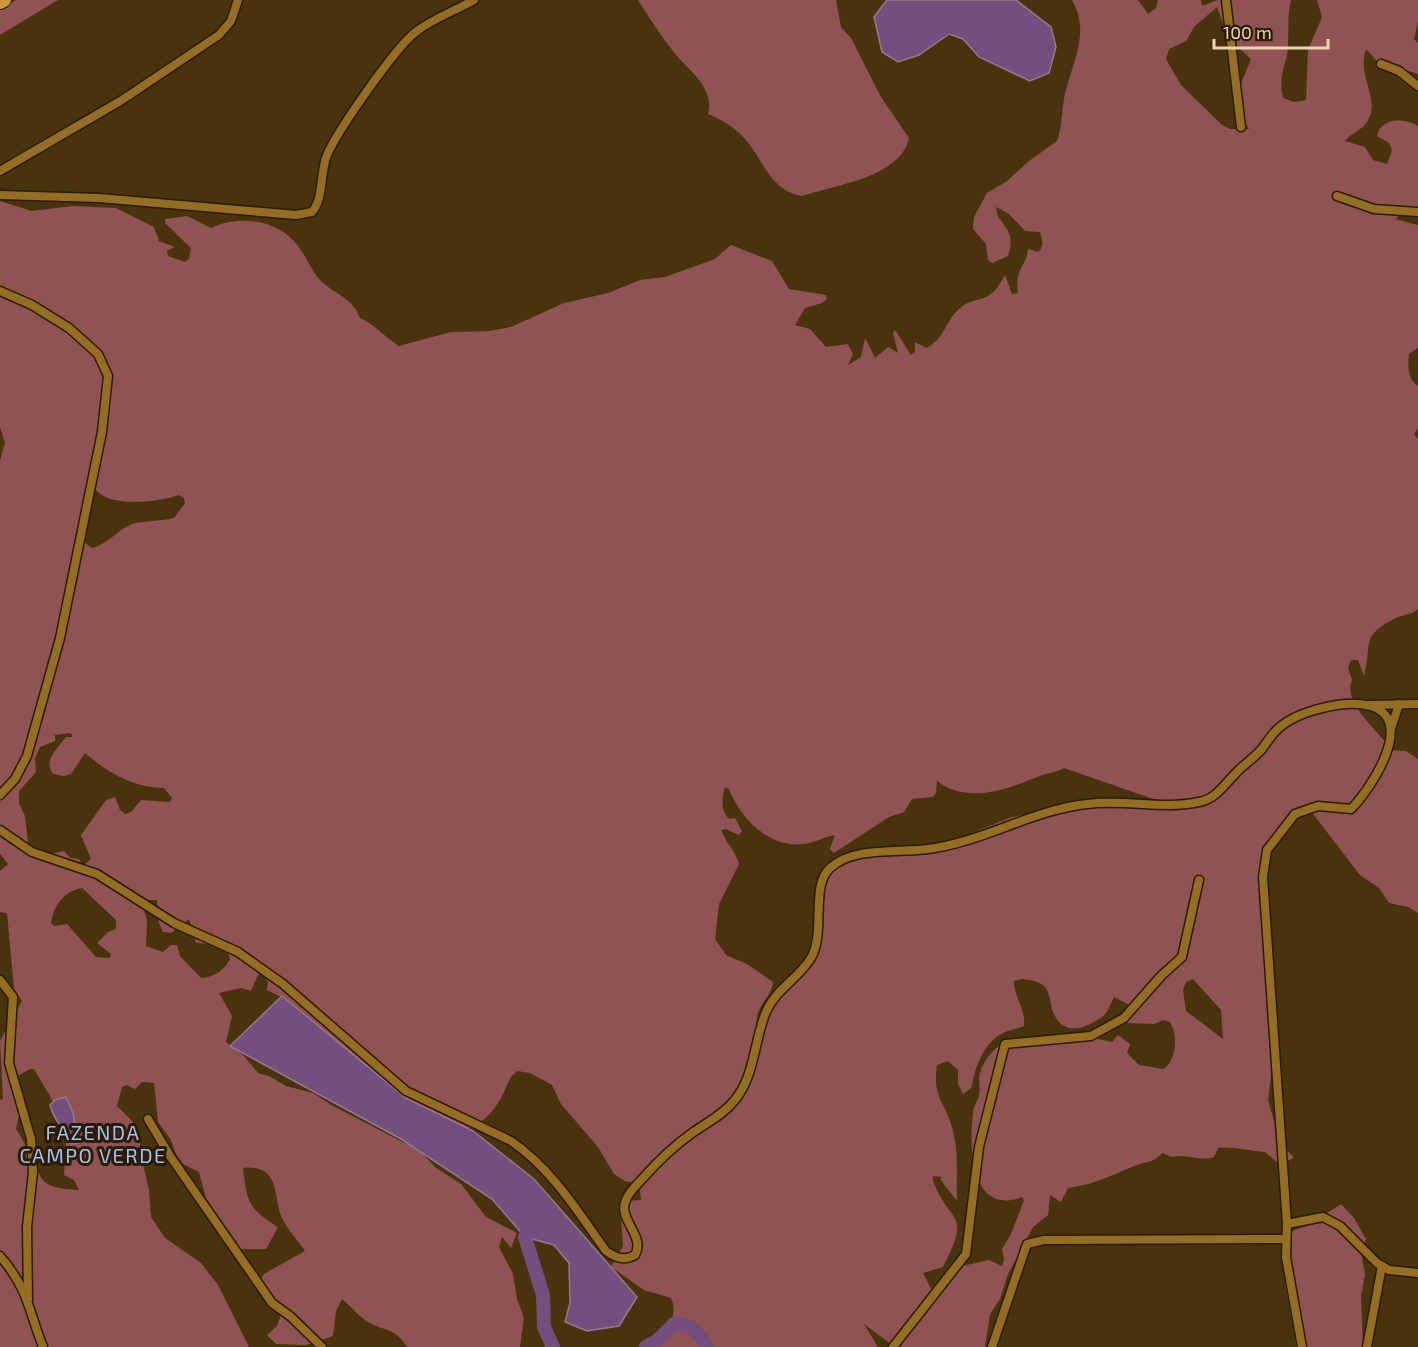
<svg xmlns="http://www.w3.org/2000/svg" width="1418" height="1347" viewBox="0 0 1418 1347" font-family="'Exo 2',sans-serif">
	<rect width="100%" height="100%" fill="#48330c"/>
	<g fill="#905354" fill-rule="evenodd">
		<path d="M16,0H58L0,35V10Z"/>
		<path d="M638,0H836L841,27L851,38L881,97L909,138C901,177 836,185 802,196C773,191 766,167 750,145C739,130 725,121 708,114C715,86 688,71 673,51C660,35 649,17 638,0Z"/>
		<path d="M1072,0H1138L1148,14L1156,8L1158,0H1201L1202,6L1218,0H1291C1287,16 1289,31 1288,47C1286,67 1278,74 1283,98L1294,102L1306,100L1308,50L1322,17L1317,0H1418V22L1414,39L1418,43V74L1377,61L1366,49C1356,77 1382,99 1367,122C1361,131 1351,133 1345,141L1365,147L1373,160L1387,164L1392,150L1389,143L1377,136C1381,117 1405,118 1418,126V209L1405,211L1395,219L1418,225V348L1409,354C1408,365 1407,379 1418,386V428L1414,434L1418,439V609C1412,615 1404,614 1396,618C1359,637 1373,642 1364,676L1358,660H1351L1348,668L1352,680C1343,701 1373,726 1385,742L1387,750L1406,751L1418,759V913L1408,907L1389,903L1379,888L1360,875L1310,810L1296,811L1286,819L1271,849L1265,879V980L1270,1015L1272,1067L1268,1100L1280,1142L1294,1158L1279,1164L1265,1152C1252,1151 1229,1146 1218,1148L1214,1157C1199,1162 1186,1153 1172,1157L1162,1153C1155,1162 1148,1161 1137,1165C1111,1175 1097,1184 1068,1188L1061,1202L1050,1195L1048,1215L1033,1227L1008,1274L1000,1299L990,1314L985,1347H895L864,1324L878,1347H650C663,1334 680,1319 671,1298L644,1290L611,1267L623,1246L620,1204L625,1201L641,1200L639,1183L625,1181L614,1174L598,1147L561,1104L552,1085L530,1073L517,1071C508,1078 507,1087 502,1096C490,1119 475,1129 450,1133L280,1010L281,997L267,990L268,982L263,972L258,975L251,991L241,988L219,993L232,1016L226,1042L243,1055L258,1073L269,1076L286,1086L313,1093L333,1106L420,1151L435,1167L461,1184L486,1217L517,1233L511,1248L502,1237L499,1247L513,1274L517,1299L524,1318L520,1347H407C396,1328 383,1331 368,1322C358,1316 351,1306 342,1299L336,1311L333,1336L306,1345L276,1344L267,1335L277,1326L281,1315L264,1297L257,1285L264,1274L305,1251C298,1241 289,1231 283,1220C272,1201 283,1163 243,1168C247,1202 248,1208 278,1227L266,1249H239L208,1206L199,1172L183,1164L176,1154L171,1140L158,1122L154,1083L142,1082L135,1089L127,1085L122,1087L117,1106L136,1125L140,1137V1151L149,1190L151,1217L165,1238L201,1263L218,1285L249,1347H0V1100L3,1099L0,1041L22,1001L14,989L7,913L0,912V871L8,864L0,854V460L5,443L0,427V201L32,211L73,206L116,208L154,227L159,241L175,247L167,251L168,256L185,262L189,259L191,248L165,223V219L187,216L211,228C239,214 279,220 298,246C307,257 311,271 321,281C336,295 353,298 360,318C376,325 384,337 399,346L451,332L490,331L511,327L564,303L608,293L640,280L665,277L715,259L731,245L772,261L789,289L826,295L827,299L822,303L805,308L795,325L810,329L826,347L848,344L853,354L848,365L861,357L865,338L875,358L888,347L898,353L893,333L895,330L911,355L915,352V342L926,348C944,340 945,322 958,310C976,292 988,309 1005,275L1012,294L1018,293C1014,268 1027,266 1028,249L1038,252C1045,247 1042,239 1040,232L1025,231L1009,214L996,207C997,226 1018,227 1008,256L992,263L988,260L986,244L973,229L974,217L987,193L1007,181L1029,161L1057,141C1063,125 1061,107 1066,90C1074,59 1090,31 1072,0ZM1217,7L1228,38L1251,59L1233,104L1249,129H1230L1222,125L1181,85L1166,59L1169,49L1186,41L1194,27ZM88,478C92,481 94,489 99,493C116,507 160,502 179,495L184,498L185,503L174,518C164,521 140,521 132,524C117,530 107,545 92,548L83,541ZM69,733L72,734V737H66C57,749 43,760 53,774L64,776L71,774L85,753C108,773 134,788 164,788L172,798L170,802L141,800L131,812L125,814L120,810L115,797L106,800L81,835L91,859L83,866L79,859L70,858L64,851L40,856L29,851L25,816L19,803V791L36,772L35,759L40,747L55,741V735ZM1064,768L1162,802L1067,807L1012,817L939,846L844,860L833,870L825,887L815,961L780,996L757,1025C754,1006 772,998 773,982L747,964L726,955L715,939L719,904L739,864C735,850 726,843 721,830L726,829L739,835L742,831L735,818L729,819C720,809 722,799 725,787L729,789C740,818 769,848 803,844C814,843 824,837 835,835L830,849L834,853L889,817L904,812L912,799L933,797L936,793L937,781C967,804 1006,790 1037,777C1046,773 1055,773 1064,768ZM82,888L116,920V929L108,932L97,943L111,954L110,958L96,957L67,924L54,926L51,923C54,905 64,891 82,888ZM141,900H157L159,923L163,932L171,933L189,919L196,943L215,944L226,948L230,959C224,971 214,977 201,978L180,956L177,945H171L163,952L146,946L147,920ZM1022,979C1030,980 1039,981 1044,986C1052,994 1049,1007 1055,1016C1066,1037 1088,1027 1102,1017C1108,1013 1111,1003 1114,997L1131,1006L1124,1021L1126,1023L1154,1024L1163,1020L1170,1022C1178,1035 1177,1061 1163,1069L1139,1065L1127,1053L1130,1044L1118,1035L1112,1042L1089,1037V1041L1010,1039C997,1045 984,1058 980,1073C978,1080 981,1089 979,1096C977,1102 973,1107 973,1113C969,1146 970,1217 1022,1197L1024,1200L1011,1234L1002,1249L1004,1260L1002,1266L989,1260L962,1266L931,1289L923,1273L943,1267C972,1210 951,1227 933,1181V1176L942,1177L940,1179L957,1201C956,1177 959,1154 953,1131C946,1102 932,1099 937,1065L948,1061L958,1070V1084L963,1094L972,1087C974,1069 984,1043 1001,1034C1008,1030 1017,1029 1024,1026C1026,1009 1014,998 1014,981ZM1193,979L1221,1010L1223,1039L1186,1011L1183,990L1186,982ZM30,1069H34L54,1103L66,1143L64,1175L74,1180L79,1190C68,1189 55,1189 46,1183C38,1178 25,1140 16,1129L21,1105L14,1078Z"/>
		<path d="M1341,1204L1354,1218L1366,1239L1361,1252L1365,1275L1361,1296L1363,1347H1296C1294,1311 1272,1264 1292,1231L1307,1226Z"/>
	</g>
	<g fill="#734f7d" stroke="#97778d" stroke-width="1.5">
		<path d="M887,0H1016L1051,27L1056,47L1049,73L1030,81L979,57L963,39L949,34L919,55L898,62L882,52L874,17Z"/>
		<path d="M282,996L406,1098L473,1131L534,1179L637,1297L619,1326L587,1331L565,1322L570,1303L569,1263L554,1245L525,1237L492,1199L401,1139L230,1046Z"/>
		<path d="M66,1097L73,1113L78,1143L71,1144C66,1128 55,1125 50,1105L55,1100Z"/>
	</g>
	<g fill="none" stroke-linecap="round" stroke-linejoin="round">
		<g stroke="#734f7d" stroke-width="14">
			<path d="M525,1237L543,1295L544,1327L553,1347"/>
			<path d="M646,1347L657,1341L674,1324C691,1323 699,1332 706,1347"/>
		</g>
		<g stroke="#291c06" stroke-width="11">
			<g id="street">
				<path d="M1226,0L1241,127"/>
				<path d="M1381,64L1399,71L1418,86"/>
				<path d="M0,171L122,100L219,35L231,21L238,0"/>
				<path d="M0,195L99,198L296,215L312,212C324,199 320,171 327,155C338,130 396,46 417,31C434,18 455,11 474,0"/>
				<path d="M1337,196L1374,209L1418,212"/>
				<path d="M0,291L32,305L69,328L98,354L108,376L102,432L60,638L27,756L15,779L0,795"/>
				<path d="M1369,705L1418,704"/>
				<path d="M1391,729L1399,704"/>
				<path d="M0,830L32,852L97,874L174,923L238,952L283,984L406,1091L511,1141C552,1169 578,1212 606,1251C616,1258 624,1261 635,1255C646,1236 617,1219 626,1200C629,1191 638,1184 644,1177C659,1160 674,1146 692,1133C706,1123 723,1115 734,1101C755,1077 754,1040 766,1012C775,990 799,978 811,958C826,932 810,886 830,868C854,846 899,853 928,849C983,842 1032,810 1087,804C1125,799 1161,810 1199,802C1216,799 1224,785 1235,774C1243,765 1253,759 1261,750C1267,743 1272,733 1280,727C1299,711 1345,699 1370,706C1418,719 1370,790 1351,809L1318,806L1295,814L1267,850L1263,877L1287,1224"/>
				<path d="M0,980L13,997L9,1063L31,1139L33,1172L27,1227L28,1299"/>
				<path d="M148,1119L170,1156L272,1303L290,1316L322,1347"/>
				<path d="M0,1256C29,1290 28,1309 43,1347"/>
				<path d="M893,1347L966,1254L979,1147L1005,1044L1091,1036L1124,1018L1161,976L1182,957L1199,880"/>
				<path d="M992,1347L1027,1244L1044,1240L1285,1239"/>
				<path d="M1302,1347L1286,1257L1287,1224L1323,1217L1340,1226L1377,1263L1389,1270L1418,1273"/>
				<path d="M1367,1347L1382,1266"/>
			</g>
		</g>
		<g stroke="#291c06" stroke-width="16">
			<path id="primary" d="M0,2L4,0"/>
		</g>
		<use href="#street" stroke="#966e23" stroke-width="8"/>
		<use href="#primary" stroke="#ca9639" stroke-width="14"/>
	</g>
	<g text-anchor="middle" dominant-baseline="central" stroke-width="6" stroke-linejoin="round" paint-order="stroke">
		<g font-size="20" letter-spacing="1.5" fill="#a0c1f3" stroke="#2c1b00">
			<text x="93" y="1132">FAZENDA<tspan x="93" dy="23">CAMPO VERDE</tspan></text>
		</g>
	</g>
	<path d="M1214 39v9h114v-9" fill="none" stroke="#ebd5b3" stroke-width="3"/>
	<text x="1223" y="39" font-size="18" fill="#ebd5b3" stroke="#2c1b00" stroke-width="4.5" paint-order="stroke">100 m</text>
</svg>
